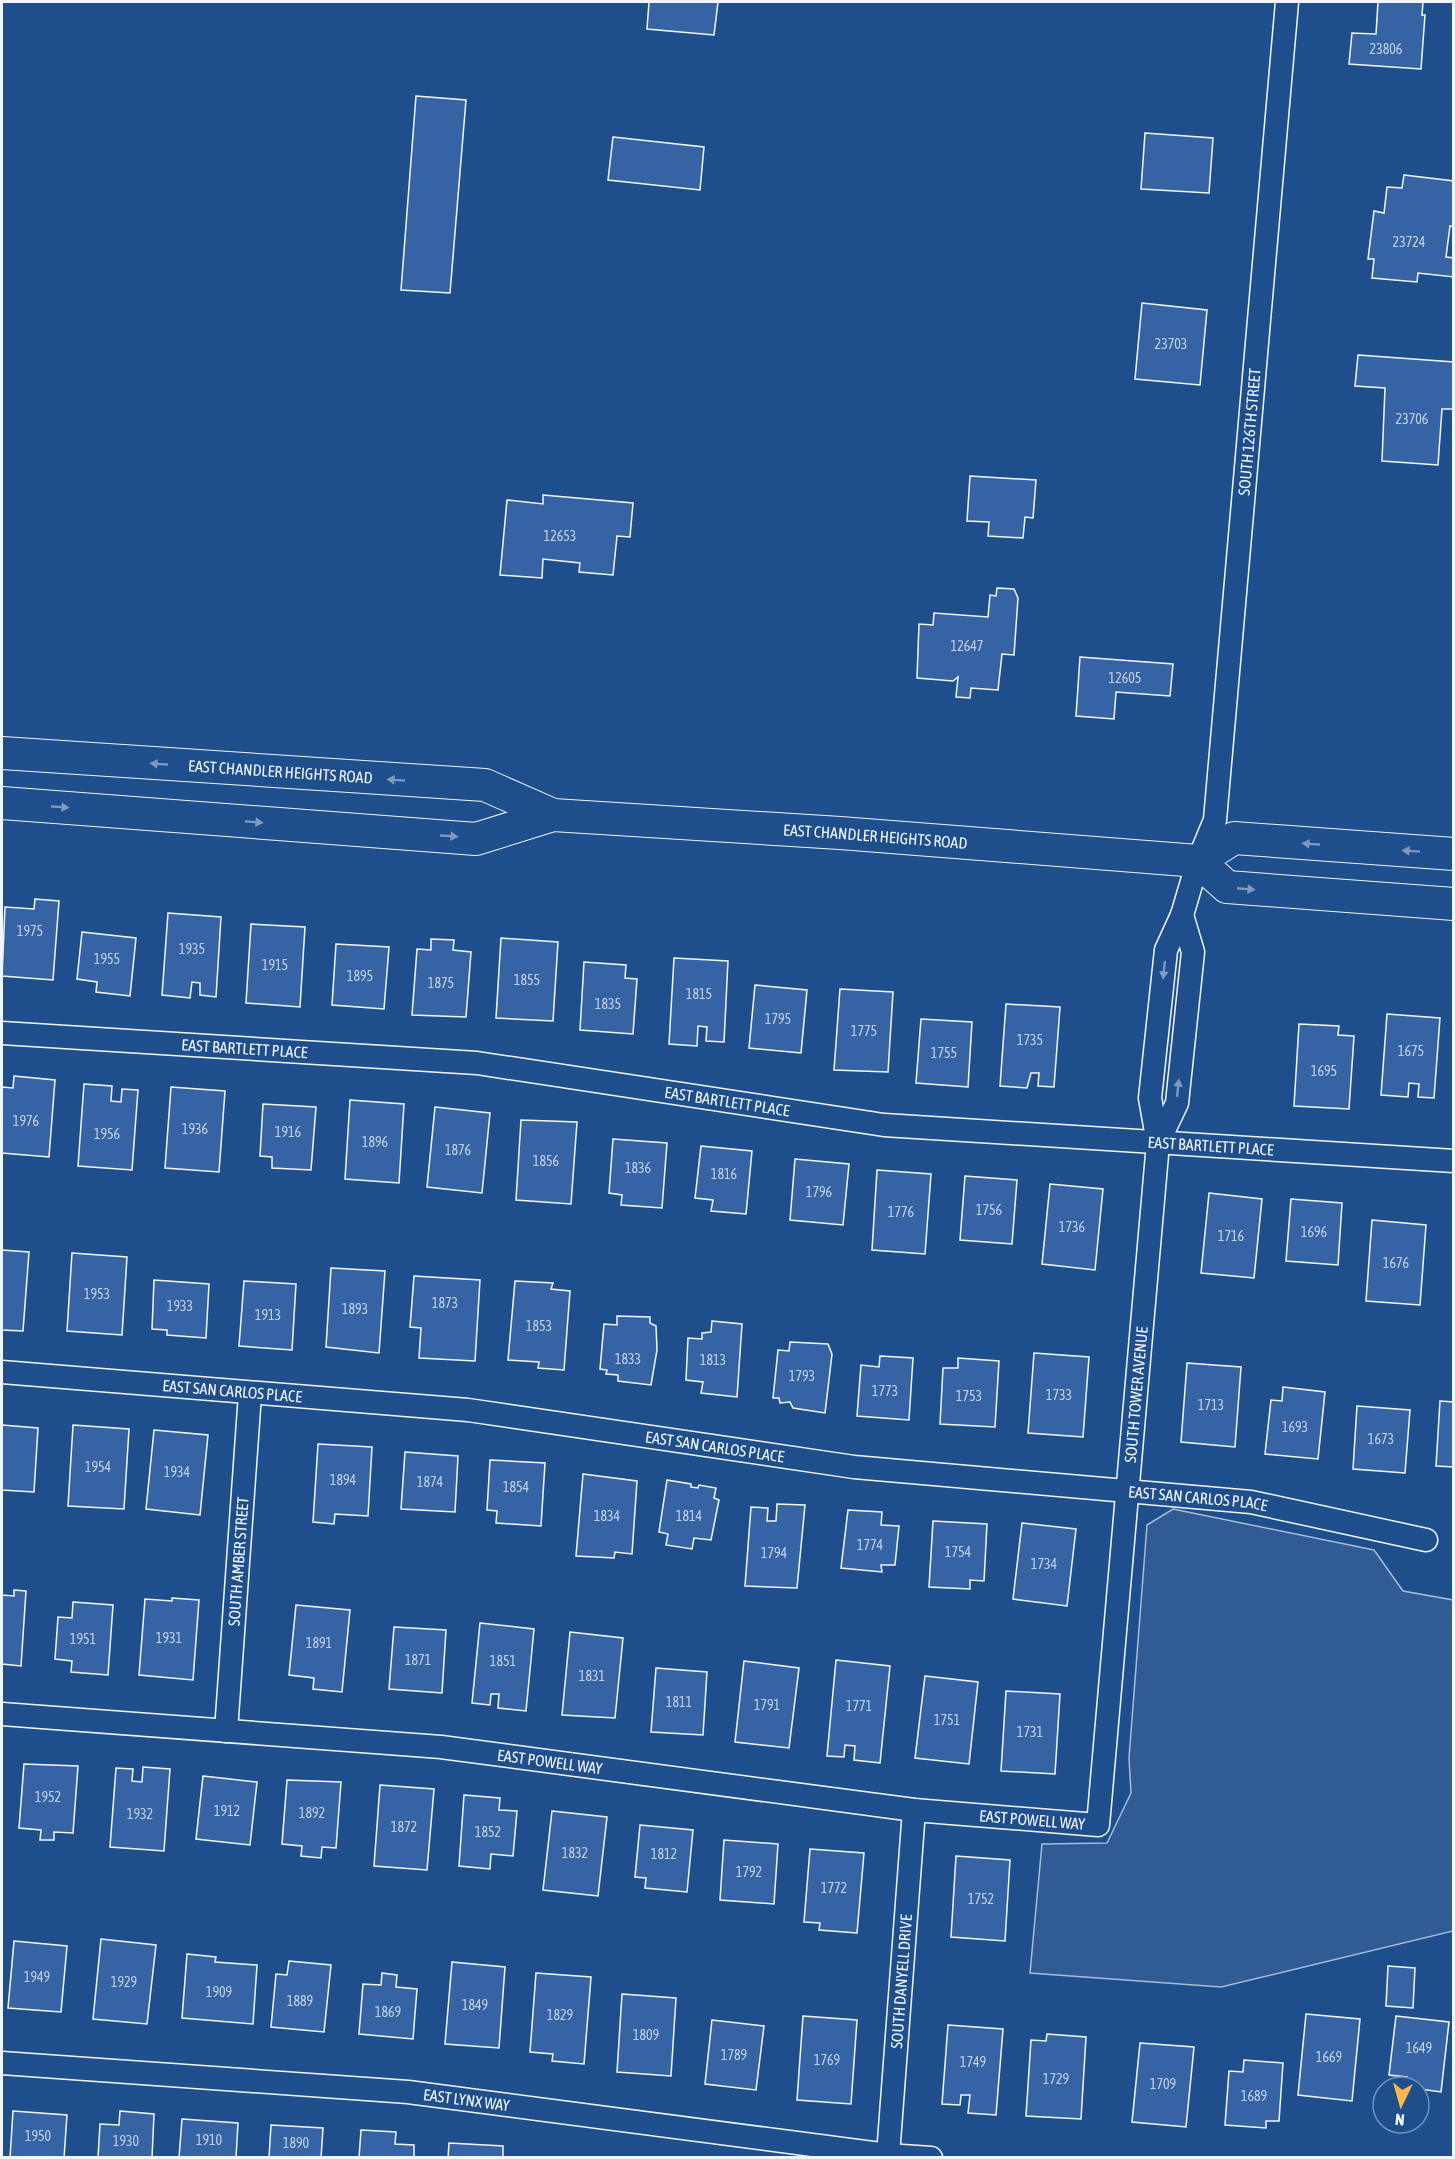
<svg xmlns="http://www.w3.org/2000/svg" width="1455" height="2159" viewBox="0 0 1455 2159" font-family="'Asap Condensed',sans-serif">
	<rect width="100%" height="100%" fill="#1f4e8c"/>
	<path fill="#305b95" stroke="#a8bbd7" stroke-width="1.5" d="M1173,1509L1374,1550L1403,1591L1453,1600V1931L1221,1987L1030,1973L1042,1844L1107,1843L1131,1793L1129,1758L1147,1525Z"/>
	<g fill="#3563a3" stroke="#f2f6ff" stroke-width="1.5">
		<path d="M649,2H718L714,35L647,29Z"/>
		<path d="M1378,2H1423L1422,15H1425L1421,69L1349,64L1352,33L1376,34Z"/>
		<path d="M416,96L466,100L450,293L401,290Z"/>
		<path d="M1145,133L1213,138L1209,193L1141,189Z"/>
		<path d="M613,137L704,147L700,190L608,180Z"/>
		<path d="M1404,175L1454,181V227L1450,226L1446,257L1454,258V277L1418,273L1417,282L1372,278L1374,259H1368L1374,211L1384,213L1387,187L1402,188Z"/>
		<path d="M1142,303L1207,310L1200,385L1135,379Z"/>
		<path d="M1358,355L1454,362V409H1442L1438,465L1382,461L1385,388L1355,386Z"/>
		<path d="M970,476L1036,480L1033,518L1025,517L1023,538L988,536L989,522L967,521Z"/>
		<path d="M543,495L633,503L630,537L617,536L613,575L579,572L580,563L543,559L542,578L500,575L507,500L543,504Z"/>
		<path d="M997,588L1014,589L1018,598L1014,655L1002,654L998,690L971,688L970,698L956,697L958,677L953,681L917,678L919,624L933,625L934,613L988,617L990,595L996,596Z"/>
		<path d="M1080,657L1173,664L1170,696L1116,692L1114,719L1076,716Z"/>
		<path d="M35,899L59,901L53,980L2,976L5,907L34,909Z"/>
		<path d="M168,913L221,917L216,997L200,995V983L192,982L190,998L162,995Z"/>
		<path d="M251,924L305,927L300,1007L246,1003Z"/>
		<path d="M82,932L136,938L130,996L96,992L97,982L77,979Z"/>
		<path d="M501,938L558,942L553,1021L496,1018Z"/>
		<path d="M431,939L454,940L453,950L471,952L466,1017L412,1015L417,949L431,950Z"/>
		<path d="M336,944L389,947L384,1009L332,1005Z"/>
		<path d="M674,958L728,961L724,1042L706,1041L707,1027L698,1026L697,1046L669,1044Z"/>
		<path d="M584,962L626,965L625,978L637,979L633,1034L580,1030Z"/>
		<path d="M755,985L807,990L801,1053L749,1048Z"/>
		<path d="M840,989L893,992L888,1072L834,1070Z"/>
		<path d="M1006,1004L1060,1007L1054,1087L1038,1086L1039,1073H1031L1027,1088L1000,1086Z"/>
		<path d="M1387,1014L1440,1018L1434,1098L1418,1097L1419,1084L1409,1083L1408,1097L1381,1095Z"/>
		<path d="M921,1019L972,1022L968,1087L916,1083Z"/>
		<path d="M1299,1024L1339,1026L1338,1035L1354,1036L1349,1109L1294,1106Z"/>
		<path d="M14,1076L55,1080L49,1157L2,1153V1087L13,1088Z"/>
		<path d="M84,1084L112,1086L111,1101L121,1102L122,1089L138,1090L132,1170L78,1166Z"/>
		<path d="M171,1087L225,1091L219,1172L165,1168Z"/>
		<path d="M350,1100L404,1104L399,1183L345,1179Z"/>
		<path d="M263,1104L316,1107L311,1170L272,1168V1157L260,1156Z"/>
		<path d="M435,1107L490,1113L482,1193L427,1187Z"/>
		<path d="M521,1120L577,1122L571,1204L516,1200Z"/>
		<path d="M613,1139L667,1143L662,1208L621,1205L622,1195L609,1193Z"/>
		<path d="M701,1146L752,1151L746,1214L711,1211L713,1200L695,1198Z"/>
		<path d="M795,1159L849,1164L843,1225L790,1220Z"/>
		<path d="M877,1170L931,1174L925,1254L872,1250Z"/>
		<path d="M965,1176L1017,1180L1012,1244L960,1240Z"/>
		<path d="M1050,1184L1103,1189L1095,1270L1042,1264Z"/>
		<path d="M1209,1193L1262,1199L1254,1278L1201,1273Z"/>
		<path d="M1291,1199L1342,1203L1338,1265L1286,1261Z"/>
		<path d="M1372,1220L1426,1225L1420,1305L1366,1301Z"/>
		<path d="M2,1250L29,1252L23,1331L2,1330Z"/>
		<path d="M72,1253L127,1257L122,1335L67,1331Z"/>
		<path d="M331,1268L385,1271L379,1353L326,1347Z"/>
		<path d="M414,1276L480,1280L475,1361L419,1358L421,1328L410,1327Z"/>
		<path d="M154,1280L209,1284L206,1338L167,1335V1330L152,1329Z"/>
		<path d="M244,1281L296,1284L292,1350L239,1346Z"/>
		<path d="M515,1281L553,1283L551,1289L570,1291L564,1370L538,1368L539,1362L508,1360Z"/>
		<path d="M617,1316L650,1317V1323L656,1326L657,1350L651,1385L618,1381V1375L606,1374L607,1370L600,1369L604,1324L617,1325Z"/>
		<path d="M712,1321L742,1324L737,1397L701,1393L703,1382L686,1380L688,1338L702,1339V1333L711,1332Z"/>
		<path d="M790,1342L828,1344L832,1354L825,1413L793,1408L790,1402L780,1403L779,1398H773L778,1350L789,1351Z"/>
		<path d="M1034,1353L1089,1357L1083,1437L1028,1433Z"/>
		<path d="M880,1356L913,1358L909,1420L857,1416L861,1365L879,1367Z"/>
		<path d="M958,1358L999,1361L995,1427L940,1424L943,1368H958Z"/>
		<path d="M1187,1363L1241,1367L1235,1447L1181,1442Z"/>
		<path d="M1283,1387L1325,1392L1318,1459L1265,1454L1271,1400L1282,1401Z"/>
		<path d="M1440,1401L1454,1402V1467L1436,1466Z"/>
		<path d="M1357,1406L1410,1410L1405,1473L1353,1469Z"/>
		<path d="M2,1425L38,1428L34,1492L2,1490Z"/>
		<path d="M73,1425L129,1429L124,1509L68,1506Z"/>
		<path d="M154,1430L208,1435L200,1515L146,1509Z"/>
		<path d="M318,1444L372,1447L368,1516L335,1514L334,1524L313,1522Z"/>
		<path d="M405,1452L458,1456L455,1512L401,1509Z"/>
		<path d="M490,1460L545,1463L541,1526L496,1523L497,1511L487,1510Z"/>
		<path d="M583,1474L637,1481L632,1554L615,1552L614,1558L576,1556Z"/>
		<path d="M667,1480L691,1484V1487L698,1488L699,1485L716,1488L714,1498L719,1500L711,1540L694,1538L692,1549L666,1545L668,1534L659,1532Z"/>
		<path d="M777,1504L805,1505L797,1588L745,1586L751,1507L768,1508L767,1521H776Z"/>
		<path d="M848,1510L882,1512L881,1525L899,1526L895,1565H881L882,1572L841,1568Z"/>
		<path d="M933,1521L987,1524L984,1581L970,1580V1589L929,1587Z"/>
		<path d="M1022,1523L1076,1529L1067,1606L1013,1599Z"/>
		<path d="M14,1590L26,1591L21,1666L2,1664V1595L14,1596Z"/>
		<path d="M172,1598L199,1600L193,1680L139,1675L145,1599L172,1601Z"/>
		<path d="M73,1602L113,1605L108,1675L71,1672L72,1661L55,1659L58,1617L72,1618Z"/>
		<path d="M296,1605L350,1610L342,1692L313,1689L314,1678L289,1675Z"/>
		<path d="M480,1623L534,1629L526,1711L498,1708L499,1694H491L490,1705L472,1703Z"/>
		<path d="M394,1627L446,1630L442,1693L389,1689Z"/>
		<path d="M570,1632L623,1638L615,1718L562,1715Z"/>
		<path d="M836,1660L890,1666L880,1763L854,1760L855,1746L845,1745L844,1757L827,1756Z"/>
		<path d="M744,1661L799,1668L789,1748L735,1742Z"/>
		<path d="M656,1668L707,1672L703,1735L651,1732Z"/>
		<path d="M925,1676L978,1682L969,1764L915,1758Z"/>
		<path d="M1006,1691L1060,1694L1055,1774L1001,1771Z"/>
		<path d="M24,1764L78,1766L73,1833L54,1832V1840H40L41,1830L19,1828Z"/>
		<path d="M143,1767L170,1769L164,1851L110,1847L116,1768L133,1769L132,1781L142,1782Z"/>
		<path d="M203,1776L257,1782L250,1845L196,1839Z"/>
		<path d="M287,1780L341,1782L336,1848L322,1847L321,1858L301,1856L302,1846L282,1844Z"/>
		<path d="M380,1785L434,1789L427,1870L374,1866Z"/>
		<path d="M464,1795L500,1798L499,1810L517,1811L513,1856L491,1854L490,1869L459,1866Z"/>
		<path d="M552,1811L607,1817L598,1896L543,1890Z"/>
		<path d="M640,1825L693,1830L687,1892L645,1888L646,1878L635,1877Z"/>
		<path d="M724,1840L778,1844L774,1904L720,1900Z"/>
		<path d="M810,1849L864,1853L857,1933L819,1930L820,1923L804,1922Z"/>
		<path d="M956,1856L1010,1860L1005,1941L951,1937Z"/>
		<path d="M101,1939L156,1945L147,2024L93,2019Z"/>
		<path d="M14,1941L67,1946L61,2012L8,2008Z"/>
		<path d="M187,1954L216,1957L215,1962L257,1965L253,2024L182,2018Z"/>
		<path d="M289,1961L331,1965L324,2032L271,2027L276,1974L287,1975Z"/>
		<path d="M452,1962L505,1967L499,2048L445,2044Z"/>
		<path d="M1388,1966L1415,1968L1413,2008L1386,2006Z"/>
		<path d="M382,1973L397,1975L396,1987L417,1989L413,2039L359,2034L363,1984L381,1985Z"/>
		<path d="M536,1973L591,1977L584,2064L552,2061L553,2054L530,2052Z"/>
		<path d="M622,1994L676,1998L671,2076L617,2072Z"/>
		<path d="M1306,2014L1360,2019L1352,2101L1298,2095Z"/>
		<path d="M803,2016L857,2020L851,2104L797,2100Z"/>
		<path d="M1396,2016L1449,2022L1441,2092L1406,2087L1407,2077L1389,2075Z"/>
		<path d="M712,2020L764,2026L756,2090L705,2084Z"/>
		<path d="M948,2025L1003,2029L996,2115L968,2113L970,2095H961L960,2105L942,2104Z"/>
		<path d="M1047,2034L1086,2037L1081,2119L1026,2116L1031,2040L1046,2041Z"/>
		<path d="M1140,2043L1194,2047L1186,2127L1132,2122Z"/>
		<path d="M1244,2060L1283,2063L1279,2121H1266V2128L1225,2125L1229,2071L1243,2072Z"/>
		<path d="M13,2111L67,2115L64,2158H10Z"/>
		<path d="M120,2111L154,2114L152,2158H98L100,2124L119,2125Z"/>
		<path d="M182,2119L238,2123L236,2158H179Z"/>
		<path d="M271,2125L323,2128L321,2158H269Z"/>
		<path d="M361,2130L396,2132L395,2144L414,2145V2158H359Z"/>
		<path d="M449,2143L503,2146V2158H448Z"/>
	</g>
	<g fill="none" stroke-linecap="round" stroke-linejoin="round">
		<g stroke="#f2f6ff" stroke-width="25">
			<g id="street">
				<path id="s1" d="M2,1033L477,1063L884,1125L1454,1161"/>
				<path d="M1158,1143L1177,1103L1193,952L1182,915"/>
				<path id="s2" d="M2,1372L468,1410L854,1467L1251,1502L1426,1540"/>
				<path id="s3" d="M2,1714L441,1747L914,1810L1098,1825L1158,1143L1150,1098L1166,950L1182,915L1198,861L1215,820L1287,2"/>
				<path id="s4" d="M226,1731L250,1394"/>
				<path id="s5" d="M2,2063L408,2092L888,2155L931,2158"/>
				<path id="s6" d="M888,2155L914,1810"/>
			</g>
		</g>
		<g stroke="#f2f6ff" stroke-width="34">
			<g id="secondary">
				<path id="s7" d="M2,753L485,785L553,815"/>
				<path id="s8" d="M2,803L476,839L553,815L840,833L1198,861L1234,838L1454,854"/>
				<path d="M1198,861L1227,887L1454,904"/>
			</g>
		</g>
		<use href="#street" stroke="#1f4e8c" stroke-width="22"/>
		<use href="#secondary" stroke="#1f4e8c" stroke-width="32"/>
	</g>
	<defs><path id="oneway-solid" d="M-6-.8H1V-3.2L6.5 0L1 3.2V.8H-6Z" transform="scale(1.5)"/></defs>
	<g fill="#7e9ac0">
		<use href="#oneway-solid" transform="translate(159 764) rotate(-176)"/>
		<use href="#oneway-solid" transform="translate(396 780) rotate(-176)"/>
		<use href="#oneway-solid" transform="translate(60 807) rotate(4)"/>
		<use href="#oneway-solid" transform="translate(254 822) rotate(4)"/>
		<use href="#oneway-solid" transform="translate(449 836) rotate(4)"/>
		<use href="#oneway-solid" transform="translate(1311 844) rotate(-176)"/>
		<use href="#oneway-solid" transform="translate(1411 851) rotate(-176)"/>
		<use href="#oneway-solid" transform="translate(1246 889) rotate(5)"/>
		<use href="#oneway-solid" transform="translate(1164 970) rotate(96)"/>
		<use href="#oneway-solid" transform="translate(1178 1088) rotate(-84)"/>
	</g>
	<g text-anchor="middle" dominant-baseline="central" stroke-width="4.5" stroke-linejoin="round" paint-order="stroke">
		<g font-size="14" fill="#c3d1e8">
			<text x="1386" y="49">23806</text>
			<text x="1409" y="242">23724</text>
			<text x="1171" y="344">23703</text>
			<text x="1412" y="419">23706</text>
			<text x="560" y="536">12653</text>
			<text x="967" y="646">12647</text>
			<text x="1125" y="678">12605</text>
			<text x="30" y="931">1975</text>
			<text x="192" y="949">1935</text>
			<text x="107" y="959">1955</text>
			<text x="275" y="965">1915</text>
			<text x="360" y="976">1895</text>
			<text x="527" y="980">1855</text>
			<text x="441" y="983">1875</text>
			<text x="699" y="994">1815</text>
			<text x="608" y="1004">1835</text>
			<text x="778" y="1019">1795</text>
			<text x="864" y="1031">1775</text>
			<text x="1030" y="1040">1735</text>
			<text x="1411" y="1051">1675</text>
			<text x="944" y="1053">1755</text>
			<text x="1324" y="1071">1695</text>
			<text x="26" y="1121">1976</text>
			<text x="195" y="1129">1936</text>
			<text x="288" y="1132">1916</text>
			<text x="107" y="1134">1956</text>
			<text x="375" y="1142">1896</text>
			<text x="458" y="1150">1876</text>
			<text x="546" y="1161">1856</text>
			<text x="638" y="1168">1836</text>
			<text x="724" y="1174">1816</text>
			<text x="819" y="1192">1796</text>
			<text x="989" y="1210">1756</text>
			<text x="901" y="1212">1776</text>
			<text x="1072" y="1227">1736</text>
			<text x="1314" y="1232">1696</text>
			<text x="1231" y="1236">1716</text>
			<text x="1396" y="1263">1676</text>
			<text x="97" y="1294">1953</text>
			<text x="445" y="1303">1873</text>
			<text x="180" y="1306">1933</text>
			<text x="355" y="1309">1893</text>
			<text x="268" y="1315">1913</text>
			<text x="539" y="1326">1853</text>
			<text x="628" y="1359">1833</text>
			<text x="713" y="1360">1813</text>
			<text x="802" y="1376">1793</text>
			<text x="885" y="1391">1773</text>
			<text x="1059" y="1395">1733</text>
			<text x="969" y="1396">1753</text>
			<text x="1211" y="1405">1713</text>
			<text x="1295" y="1427">1693</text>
			<text x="1381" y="1439">1673</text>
			<text x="98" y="1467">1954</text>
			<text x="177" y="1472">1934</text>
			<text x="343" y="1480">1894</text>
			<text x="430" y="1482">1874</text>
			<text x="516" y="1487">1854</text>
			<text x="607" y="1516">1834</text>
			<text x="689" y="1516">1814</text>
			<text x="870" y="1545">1774</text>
			<text x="958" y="1552">1754</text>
			<text x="774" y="1553">1794</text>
			<text x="1044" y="1564">1734</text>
			<text x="169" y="1638">1931</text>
			<text x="83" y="1639">1951</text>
			<text x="319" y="1643">1891</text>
			<text x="418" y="1660">1871</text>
			<text x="503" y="1661">1851</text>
			<text x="592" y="1676">1831</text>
			<text x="679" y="1702">1811</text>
			<text x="767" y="1705">1791</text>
			<text x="859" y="1706">1771</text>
			<text x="947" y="1720">1751</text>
			<text x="1030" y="1732">1731</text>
			<text x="48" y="1797">1952</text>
			<text x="227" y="1811">1912</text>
			<text x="312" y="1813">1892</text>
			<text x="140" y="1814">1932</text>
			<text x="404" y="1827">1872</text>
			<text x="488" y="1832">1852</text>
			<text x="575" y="1853">1832</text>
			<text x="664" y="1854">1812</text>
			<text x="749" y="1872">1792</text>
			<text x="834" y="1888">1772</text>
			<text x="981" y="1899">1752</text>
			<text x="37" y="1977">1949</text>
			<text x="124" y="1982">1929</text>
			<text x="219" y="1992">1909</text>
			<text x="300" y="2001">1889</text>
			<text x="475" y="2005">1849</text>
			<text x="388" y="2012">1869</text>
			<text x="560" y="2015">1829</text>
			<text x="646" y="2035">1809</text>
			<text x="1419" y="2048">1649</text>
			<text x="734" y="2055">1789</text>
			<text x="1329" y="2057">1669</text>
			<text x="827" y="2060">1769</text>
			<text x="973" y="2062">1749</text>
			<text x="1056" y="2079">1729</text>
			<text x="1163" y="2084">1709</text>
			<text x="1254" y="2096">1689</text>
			<text x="38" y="2136">1950</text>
			<text x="209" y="2140">1910</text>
			<text x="126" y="2141">1930</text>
			<text x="296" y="2143">1890</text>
		</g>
		<g font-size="16" fill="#f2f6ff" stroke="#1f4e8c">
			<text stroke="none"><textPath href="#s3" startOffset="2510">SOUTH 126TH STREET</textPath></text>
			<text stroke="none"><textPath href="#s7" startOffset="279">EAST CHANDLER HEIGHTS ROAD</textPath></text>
			<text stroke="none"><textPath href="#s8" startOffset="879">EAST CHANDLER HEIGHTS ROAD</textPath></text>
			<text stroke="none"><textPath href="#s1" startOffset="243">EAST BARTLETT PLACE</textPath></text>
			<text stroke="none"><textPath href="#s1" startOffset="729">EAST BARTLETT PLACE</textPath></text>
			<text stroke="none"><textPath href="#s1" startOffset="1215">EAST BARTLETT PLACE</textPath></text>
			<text stroke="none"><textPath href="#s2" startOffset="231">EAST SAN CARLOS PLACE</textPath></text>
			<text stroke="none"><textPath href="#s3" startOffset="1534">SOUTH TOWER AVENUE</textPath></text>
			<text stroke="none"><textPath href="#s2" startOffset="717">EAST SAN CARLOS PLACE</textPath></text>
			<text stroke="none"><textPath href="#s2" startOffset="1203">EAST SAN CARLOS PLACE</textPath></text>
			<text stroke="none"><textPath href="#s4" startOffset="170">SOUTH AMBER STREET</textPath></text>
			<text stroke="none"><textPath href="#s3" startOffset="550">EAST POWELL WAY</textPath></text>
			<text stroke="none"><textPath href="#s3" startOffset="1036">EAST POWELL WAY</textPath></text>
			<text stroke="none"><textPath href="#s6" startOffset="174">SOUTH DANYELL DRIVE</textPath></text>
			<text stroke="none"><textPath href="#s5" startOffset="466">EAST LYNX WAY</textPath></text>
		</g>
	</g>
	<rect width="1455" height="2159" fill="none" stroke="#f2f6ff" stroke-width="6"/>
	<g transform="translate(1401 2105) rotate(185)"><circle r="28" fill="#1f4e8c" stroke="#7391ba" stroke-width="1.5"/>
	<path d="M0-4.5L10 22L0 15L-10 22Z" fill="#ffb74d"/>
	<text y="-9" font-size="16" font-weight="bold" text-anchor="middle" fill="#f2f6ff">N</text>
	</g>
</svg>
